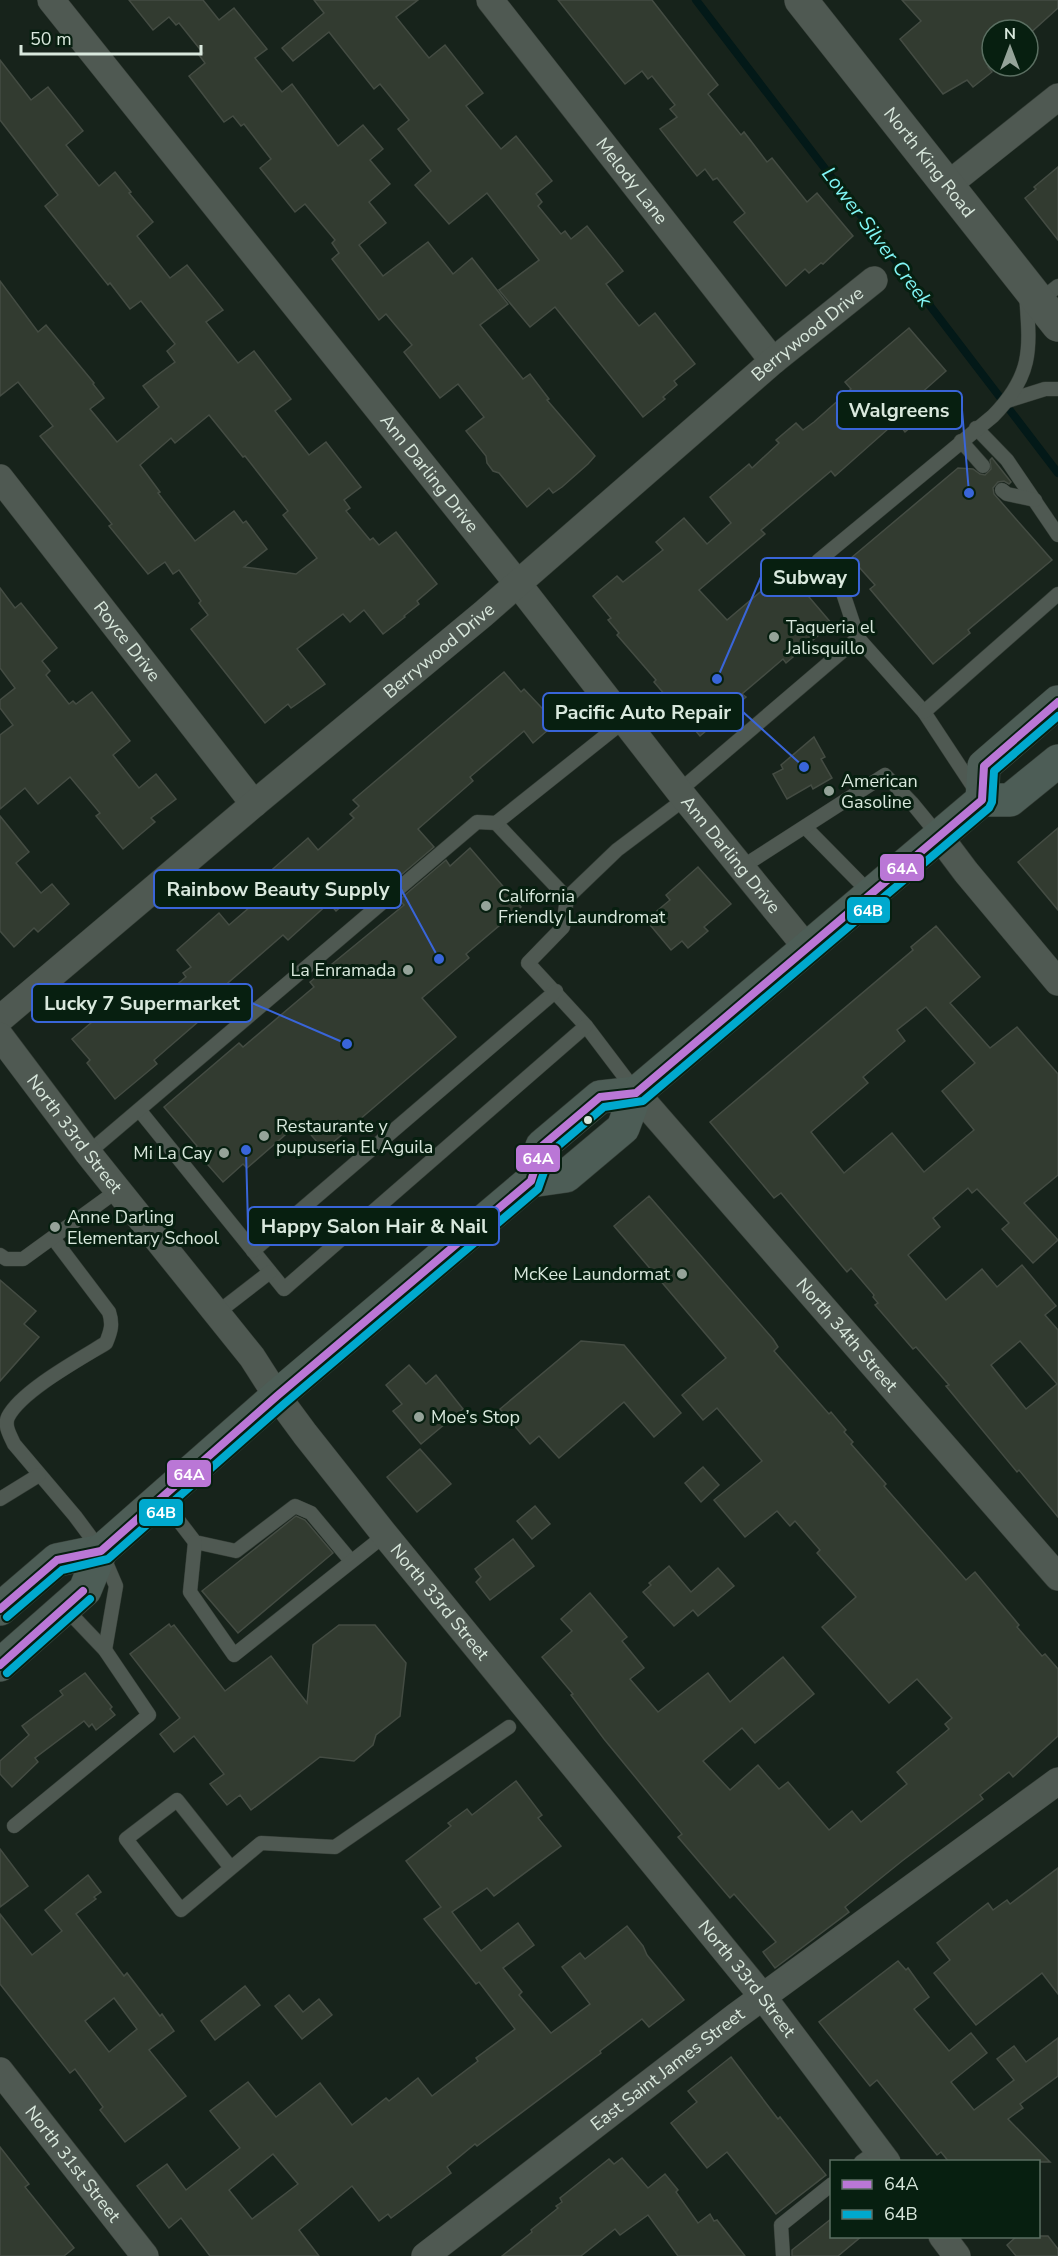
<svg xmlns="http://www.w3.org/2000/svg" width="1058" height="2256" viewBox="0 0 1058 2256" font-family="'Nunito Sans',sans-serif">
	<rect width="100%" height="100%" fill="#17231b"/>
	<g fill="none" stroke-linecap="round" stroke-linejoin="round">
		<path stroke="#031918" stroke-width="8" d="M696,0L1058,473"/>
	</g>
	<g fill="#323b30" stroke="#444c43" stroke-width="1.5" fill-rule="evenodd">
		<path d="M129,0H203L219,20L234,8L267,49L255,58L282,92L292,84L338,146L363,125L383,149L370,160L390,184L369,202L386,223L359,245L383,276L428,242L453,274L472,258L508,304L480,325L523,379L530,374L549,399L547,400L595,456L588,464L562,487L553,493L549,488L527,507L499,473L493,471L487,463L486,456L466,431L484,417L458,384L440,398L404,352L412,345L386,314L379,320L332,259L339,253L332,243L335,240L305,204L295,212L260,168L271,159L244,124L241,126L233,116L224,122L189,76L205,63L199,55L203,53L179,23L176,25L169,17L153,30Z"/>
		<path d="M314,0H418L396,17L429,58L445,45L483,93L466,106L501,149L516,136L552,181L536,194L542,202L538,206L561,234L565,231L571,239L587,226L623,271L606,284L615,296L639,326L655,313L695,364L674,381L677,385L663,397L665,399L643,417L555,307L530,327L499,290L539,260L487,193L449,224L415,185L431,171L398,129L409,120L380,84L374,89L329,32L293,61L282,48L324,13Z"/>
		<path d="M558,0H652L718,85L708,94L741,135L744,132L767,162L772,158L807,202L817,193L853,236L823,264L821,263L809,273L805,269L786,286L734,222L745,213L717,178L713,180L705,169L697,176L660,129L677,117L670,109L675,105L652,76L648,79L642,71L625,84Z"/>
		<path d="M902,0H1058V8L1028,35V30H992V64L988,67L992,72L973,87L967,80L943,94L900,39L921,21Z"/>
		<path d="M0,60L31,100L48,87L68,112L83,131L66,145L99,186L115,172L131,192L129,193L153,222L137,236L170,278L187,265L223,310L206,322L238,363L254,351L291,399L275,411L309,455L326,442L361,487L344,500L350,508L346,511L370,540L373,538L379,545L396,532L437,584L417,601L419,604L404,616L405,617L383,634L364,610L350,622L343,614L297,649L325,684L291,708L288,704L265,723L191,629L208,615L199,603L201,601L179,570L173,574L165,562L148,574L109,526L112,524L40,436L53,426L18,382L0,396V281L38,332L46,325L94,383L93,384L104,398L90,409L117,442L159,407L143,386L175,362L167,351L175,344L141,301L130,309L110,283L108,285L45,206L58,195L0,120ZM209,415L243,457L245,456L288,511L283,515L317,558L296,574L244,567L267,549L246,521L243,523L234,511L195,541L158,493L160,492L140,465L171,438L175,443Z"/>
		<path d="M1058,167V240L1025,198L1036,189L1034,187Z"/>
		<path d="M909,328L946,371L919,395L931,410L905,432L897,421L835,476L831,471L761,530L765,534L699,590L727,620L786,570L832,624L786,663L783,659L742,694L746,697L700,736L654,682L656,680L617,635L619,633L608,620L611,618L593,596L617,576L623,582L663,550L656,542L684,518L707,544L731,523L710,497L749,464L752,468L779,443L776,440L796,423L803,430L814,422L851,389L845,382Z"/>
		<path d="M992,458L1011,482L1009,484L1004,481L998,482L993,488L994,494L1052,560L968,630L970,633L933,664L870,589L875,585L851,558L958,468L973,469L980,474L985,475L991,469L990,460Z"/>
		<path d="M0,588L15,608L21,603L57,648L42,661L50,671L46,675L69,704L73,701L76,704L92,692L130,741L113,755L139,788L156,774L176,799L151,818L155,822L123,849L96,816L100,813L70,777L38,804L25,788L0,809V735L13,725L0,708V700L15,688L0,668Z"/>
		<path d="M504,672L521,692L524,689L556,723L533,743L524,731L470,777L473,781L418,829L434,847L388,886L378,875L336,911L329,903L288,940L283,935L214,995L221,1002L154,1060L157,1064L115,1099L87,1063L90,1060L72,1039L132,988L146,1004L154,997L157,1001L186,977L183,973L191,967L177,950L219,913L229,925L265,894L261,890L271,881L266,875L308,838L318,850L354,818L350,814L359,806L353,800Z"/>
		<path d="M814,737L825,757L821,759L832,778L813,789L811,785L787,799L773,774L783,769L781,765Z"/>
		<path d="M0,816L29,852L16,863L41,893L52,884L69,904L38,932L34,928L14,947L0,931Z"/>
		<path d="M1058,828V910L1018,862Z"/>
		<path d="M470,848L521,907L466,954L469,958L422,998L456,1037L324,1150L300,1122L247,1168L243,1164L223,1182L194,1149L197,1146L164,1107L239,1043L243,1047L314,987L310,982L404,905L399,900L446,860L450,866Z"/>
		<path d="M698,867L731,904L704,927L708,931L688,948L682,941L671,950L646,920L670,900L666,895Z"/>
		<path d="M936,926L980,977L950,1003L990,1048L1017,1027L1058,1074V1175L1024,1203L1058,1240L1033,1263L1002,1229L1009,1223L977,1189L972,1193L968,1188L933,1218L940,1227L908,1255L946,1300L982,1269L997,1287L1022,1265L1056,1306L1045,1315L1058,1330V1517L1019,1470L1017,1472L946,1386L949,1385L916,1347L913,1349L875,1305L878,1303L873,1297L874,1295L851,1268L847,1272L781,1193L774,1198L710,1122L913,950L911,947ZM926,1007L975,1063L942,1091L974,1130L924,1172L892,1133L844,1173L811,1132L868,1083L863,1077L905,1041L897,1030ZM1020,1341L1057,1384L1026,1409L991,1365Z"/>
		<path d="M649,1196L773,1339L778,1347L774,1351L829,1414L831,1412L846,1430L844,1432L853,1442L851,1444L886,1484L884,1486L966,1580L975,1572L1019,1625L1017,1627L1042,1656L1045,1654L1058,1669V1736L1013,1777L1009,1772L980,1795L983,1799L902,1861L845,1907L849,1912L775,1968L763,1952L776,1942L734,1894L730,1898L678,1837L682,1834L604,1739L571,1695L573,1694L542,1657L572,1631L561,1619L590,1593L627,1637L622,1641L644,1668L630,1679L658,1712L708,1673L730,1702L783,1657L814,1694L755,1743L742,1728L703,1761L730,1790L758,1765L779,1789L788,1782L829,1830L852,1811L861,1822L907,1784L897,1772L949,1729L945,1724L952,1718L917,1679L889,1703L822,1627L856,1597L817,1553L820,1550L795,1521L790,1526L777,1511L745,1537L714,1500L762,1461L717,1408L703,1420L682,1395L726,1358L614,1226Z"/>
		<path d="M0,1280L36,1311L24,1324L39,1337L0,1381Z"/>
		<path d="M581,1341L624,1345L681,1413L654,1437L624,1402L559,1458L539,1436L530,1444L500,1409Z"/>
		<path d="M409,1365L426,1384L436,1375L463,1409L421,1444L393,1411L402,1404L386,1385Z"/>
		<path d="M420,1449L451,1484L417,1512L387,1477Z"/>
		<path d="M703,1467L719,1485L701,1502L685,1483Z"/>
		<path d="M535,1506L550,1524L532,1539L517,1521Z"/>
		<path d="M296,1516L305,1520L333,1553L238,1633L202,1591Z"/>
		<path d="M513,1539L534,1566L490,1600L476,1582L481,1577L475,1569Z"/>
		<path d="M669,1566L691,1592L718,1568L734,1586L698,1616L693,1610L674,1626L643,1592L651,1585L649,1583Z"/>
		<path d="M169,1624L171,1627L174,1625L225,1691L271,1656L307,1703L313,1645L339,1625H375L406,1663L400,1716L376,1735L373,1745L354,1761L320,1757L251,1810L240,1795L227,1805L210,1784L224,1774L194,1736L174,1752L160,1734L180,1718L130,1654Z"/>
		<path d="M85,1673L112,1707L110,1709L115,1715L96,1730L92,1724L89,1727L84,1721L35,1758L38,1762L12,1787L0,1774V1761L29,1735L22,1726L63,1695L60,1691Z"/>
		<path d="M516,1781L542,1815L538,1818L561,1846L494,1896L487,1888L452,1912L481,1951L518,1923L534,1945L503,1968L522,1992L519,1995L551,2033L590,2004L562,1967L580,1953L585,1959L627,1926L643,1946L647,1955L684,2000L649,2027L642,2019L600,2051L601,2053L477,2146L475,2144L447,2167L451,2173L391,2218L388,2214L379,2221L352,2186L299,2230L319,2256H210L181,2218L169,2228L137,2186L167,2164L186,2190L240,2148L210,2111L248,2082L276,2117L320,2083L352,2125L386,2098L389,2101L418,2078L432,2096L478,2061L476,2058L515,2029L479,1982L476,1984L424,1919L441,1907L406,1861L451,1826L448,1823L467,1809L472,1815ZM273,2154L298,2184L252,2219L229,2190Z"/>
		<path d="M0,1849L28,1886L0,1907Z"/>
		<path d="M1058,1868V1994L1042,1973L976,2025L934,1973L950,1960L937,1943L988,1903L993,1910L1007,1900L1010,1904Z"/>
		<path d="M88,1875L101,1892L94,1897L96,1899L76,1914L124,1976L127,1973L160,2016L162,2014L174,2031L149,2050L186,2096L125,2142L100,2110L103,2107L75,2069L70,2073L0,1984V1914L32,1955L62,1931L45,1910ZM114,1998L137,2029L109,2052L85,2021Z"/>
		<path d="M898,1961L906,1970L908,1968L929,1997L914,2009L949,2051L971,2033L987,2053L951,2082L974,2110L1014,2080L997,2059L1014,2046L1026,2062L1058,2038V2076L1020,2104L1023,2108L1008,2119L1050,2162H949L941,2152L937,2155L877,2080L870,2086L819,2022Z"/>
		<path d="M245,1986L260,2005L215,2040L201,2021Z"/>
		<path d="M289,1995L303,2012L319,1999L332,2015L302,2039L275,2006Z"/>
		<path d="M731,2057L778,2119L780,2117L826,2175L776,2214L727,2152L707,2168L671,2123L697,2102L688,2091Z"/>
		<path d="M0,2147L29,2184L25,2187L74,2248L64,2256H0Z"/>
		<path d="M622,2158L648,2188L665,2174L678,2190L676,2192L698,2223L710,2214L714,2221L717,2220L745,2256H678L648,2215L620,2235L615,2229L581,2256H502L532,2232L531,2230L558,2208L556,2206L562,2202L560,2198L609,2159L614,2164Z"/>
		<path d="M831,2219V2236H862L838,2256H792V2250Z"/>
		<path d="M1017,2236H1048L1058,2249V2256H1016L1007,2245Z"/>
	</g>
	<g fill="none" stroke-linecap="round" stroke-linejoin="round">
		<g stroke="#333c35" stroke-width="15">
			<g id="lane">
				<path d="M1039,301L1058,286"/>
				<path d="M1007,401L1045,389H1058"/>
				<path d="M976,428L1007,460L1058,535"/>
				<path d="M961,441L983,466"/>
				<path d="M1002,490L1007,494L1035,500"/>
				<path d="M858,638L924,712L976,791"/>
				<path d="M924,712L1058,594"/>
				<path d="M679,791L858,638L843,593L818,561L993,416C1034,374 1030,348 1026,294"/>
				<path d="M496,823L567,898"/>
				<path d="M805,827L871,894"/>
				<path d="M742,867L885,775L912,803L939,836"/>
				<path d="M636,1092L586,1026L528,963L563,927L567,898L617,850L686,798"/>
				<path d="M140,1111L284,1289L586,1026"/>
				<path d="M88,1153L477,822L496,823L624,721"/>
				<path d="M53,1238L109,1312C113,1324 111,1331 106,1343C80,1359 21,1391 8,1417C4,1426 10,1435 14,1444L75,1516L101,1551L116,1586L105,1650"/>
				<path d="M253,1251L556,991"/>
				<path d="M0,1255L6,1259H23L118,1190"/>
				<path d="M217,1313L270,1272"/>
				<path d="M0,1499L39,1475"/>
				<path d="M162,1499L195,1542L236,1551L295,1506L311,1513L351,1561"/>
				<path d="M195,1542L190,1592L234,1655L385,1535"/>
				<path d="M14,1826L149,1715L105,1650L65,1608"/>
				<path d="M231,1868L177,1800L126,1839L181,1910L261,1843L335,1847L509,1727"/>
				<path d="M861,2162L878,2150"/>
				<path d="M783,2256L781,2225L832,2184"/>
			</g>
		</g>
		<g stroke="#333c35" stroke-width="28">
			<g id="street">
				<path id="s1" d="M51,0L518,584L679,791L807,948"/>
				<path id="s2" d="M490,0L773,361"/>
				<path d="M949,184L1058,97"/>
				<path id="s3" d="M0,478L254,804"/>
				<path d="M939,836L966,872L1058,982"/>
				<path id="s4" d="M0,1019L254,804L483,614L773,361L874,280"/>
				<path id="s5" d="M0,1036L88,1153L252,1357L277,1396L305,1434L385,1535L763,1997L887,2162"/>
				<path id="s6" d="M636,1093L1058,1577"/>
				<path id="s7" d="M0,2071L145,2256"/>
				<path d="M942,2236L957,2256"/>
				<path id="s8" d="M425,2256L735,2017L1058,1781"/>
			</g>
		</g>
		<g stroke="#333c35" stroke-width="34">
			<g id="secondary">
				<path id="s9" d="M801,0L1058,325"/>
			</g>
		</g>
		<g stroke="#333c35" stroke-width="34">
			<g id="primary">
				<path d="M982,800L984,766L1058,702"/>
				<path d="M531,1181L542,1146L600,1097L636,1093"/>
				<path d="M0,1609L57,1560L101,1551"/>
				<path d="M0,1665L85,1590L101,1551L277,1396L531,1181L566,1176L623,1128L636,1093L982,800H1010L1058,761"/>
			</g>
		</g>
		<use href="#lane" stroke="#4f5952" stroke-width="14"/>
		<use href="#street" stroke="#4f5952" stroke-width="27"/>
		<use href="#secondary" stroke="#4f5952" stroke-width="33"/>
		<use href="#primary" stroke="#4d5d56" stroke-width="33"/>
		<g stroke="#071f10" stroke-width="12">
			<g id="bus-1">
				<path d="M0,1609L57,1560L101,1551L277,1396L531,1181L542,1146L600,1097L636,1093L982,800L984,766L1058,702"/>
				<path d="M0,1665L83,1591"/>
			</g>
		</g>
		<g stroke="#071f10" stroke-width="12">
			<g id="bus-2">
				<path d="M7,1617L62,1570L108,1559L284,1404L538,1189L551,1152L604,1107L643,1101L989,808L992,802L994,771L1058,716"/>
				<path d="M7,1673L90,1599"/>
			</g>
		</g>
		<use href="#bus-1" stroke="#ba77d6" stroke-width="8"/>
		<use href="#bus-2" stroke="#00a9ce" stroke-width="8"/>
	</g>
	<g fill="#95a399" stroke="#071f10" stroke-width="2">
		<circle cx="774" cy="637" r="6"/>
		<circle cx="829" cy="791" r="6"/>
		<circle cx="486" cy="906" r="6"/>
		<circle cx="408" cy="970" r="6"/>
		<circle cx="264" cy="1136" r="6"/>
		<circle cx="224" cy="1153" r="6"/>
		<circle cx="55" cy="1227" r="6"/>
		<circle cx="682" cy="1274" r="6"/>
		<circle cx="419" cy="1417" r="6"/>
	</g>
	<circle fill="#d9e8dd" stroke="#071f10" stroke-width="2" cx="588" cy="1120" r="5"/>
	<g text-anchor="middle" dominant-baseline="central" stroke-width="6" stroke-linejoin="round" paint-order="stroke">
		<g font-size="18" fill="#d9e8dd" stroke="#071f10">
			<text stroke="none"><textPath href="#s9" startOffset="207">North King Road</textPath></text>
			<text stroke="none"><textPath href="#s2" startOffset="230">Melody Lane</textPath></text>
			<text stroke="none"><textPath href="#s4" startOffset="1059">Berrywood Drive</textPath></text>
			<text stroke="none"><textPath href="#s1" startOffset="606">Ann Darling Drive</textPath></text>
			<text stroke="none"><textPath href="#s3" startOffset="207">Royce Drive</textPath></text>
			<text stroke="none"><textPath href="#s4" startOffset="573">Berrywood Drive</textPath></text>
			<text stroke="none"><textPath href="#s1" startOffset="1092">Ann Darling Drive</textPath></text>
			<text stroke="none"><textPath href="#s5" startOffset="123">North 33rd Street</textPath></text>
			<text stroke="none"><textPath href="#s6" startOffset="321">North 34th Street</textPath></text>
			<text stroke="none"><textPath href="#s5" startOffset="717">North 33rd Street</textPath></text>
			<text stroke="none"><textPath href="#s5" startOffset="1203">North 33rd Street</textPath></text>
			<text stroke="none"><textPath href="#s8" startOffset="306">East Saint James Street</textPath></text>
			<text stroke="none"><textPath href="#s7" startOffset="118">North 31st Street</textPath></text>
		</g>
		<g font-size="18" fill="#d9e8dd" stroke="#071f10" text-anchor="start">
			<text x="786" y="627">Taqueria el<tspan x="786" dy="21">Jalisquillo</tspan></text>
			<text x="841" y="781">American<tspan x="841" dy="21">Gasoline</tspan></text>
			<text x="498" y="896">California<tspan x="498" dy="21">Friendly Laundromat</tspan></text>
			<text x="396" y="970" text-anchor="end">La Enramada</text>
			<text x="276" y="1126">Restaurante y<tspan x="276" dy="21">pupuseria El Aguila</tspan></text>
			<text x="212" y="1153" text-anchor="end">Mi La Cay</text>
			<text x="67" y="1217">Anne Darling<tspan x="67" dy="21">Elementary School</tspan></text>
			<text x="670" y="1274" text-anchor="end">McKee Laundormat</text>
			<text x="431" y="1417">Moe’s Stop</text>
		</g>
		<g font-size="20" font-style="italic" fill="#81f6f6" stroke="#071f10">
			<text transform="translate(877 237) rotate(53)">Lower Silver Creek</text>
		</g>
	</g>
	<path fill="none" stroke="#3965d9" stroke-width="2" d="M969 493L962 410M717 679L761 577M804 767L743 712M439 959L401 889M347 1044L252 1003M246 1150L248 1226"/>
	<g fill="#3965d9" stroke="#071f10" stroke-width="2">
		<circle cx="969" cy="493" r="6"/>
		<circle cx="717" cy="679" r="6"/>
		<circle cx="804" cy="767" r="6"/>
		<circle cx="439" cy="959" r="6"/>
		<circle cx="347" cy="1044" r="6"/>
		<circle cx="246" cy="1150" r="6"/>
	</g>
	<g fill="#071f10" stroke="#3965d9" stroke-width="2">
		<rect x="837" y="391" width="125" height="38" rx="6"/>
		<rect x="761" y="558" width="98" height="38" rx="6"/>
		<rect x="543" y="693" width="200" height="38" rx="6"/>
		<rect x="154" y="870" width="247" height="38" rx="6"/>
		<rect x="32" y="984" width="220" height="38" rx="6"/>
		<rect x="248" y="1207" width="251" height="38" rx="6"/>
	</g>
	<g font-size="20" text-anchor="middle" font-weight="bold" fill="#d9e8dd">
		<text x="899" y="417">Walgreens</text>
		<text x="810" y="584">Subway</text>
		<text x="643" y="719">Pacific Auto Repair</text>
		<text x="278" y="896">Rainbow Beauty Supply</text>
		<text x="142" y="1010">Lucky 7 Supermarket</text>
		<text x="374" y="1233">Happy Salon Hair &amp; Nail</text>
	</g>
	<g stroke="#071f10" stroke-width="2">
		<rect x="879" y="853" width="46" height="29" rx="6" fill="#ba77d6"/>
		<rect x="846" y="896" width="45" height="28" rx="6" fill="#00a9ce"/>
		<rect x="515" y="1144" width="46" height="29" rx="6" fill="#ba77d6"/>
		<rect x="166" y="1459" width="46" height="29" rx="6" fill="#ba77d6"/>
		<rect x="138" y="1498" width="46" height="29" rx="6" fill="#00a9ce"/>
	</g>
	<g font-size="16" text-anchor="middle" font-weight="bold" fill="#fff">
		<text x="902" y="874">64A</text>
		<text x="868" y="916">64B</text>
		<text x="538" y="1164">64A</text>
		<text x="189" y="1480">64A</text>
		<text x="161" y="1518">64B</text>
	</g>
	<rect x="830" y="2160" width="210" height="78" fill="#071f10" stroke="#5b6f62" stroke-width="1.5"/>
	<rect x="842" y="2180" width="30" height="9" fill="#ba77d6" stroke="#5b6f62" stroke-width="1.5"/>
	<text x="884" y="2190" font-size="18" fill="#d9e8dd">64A</text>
	<rect x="842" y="2210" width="30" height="9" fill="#00a9ce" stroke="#5b6f62" stroke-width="1.5"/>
	<text x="884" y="2220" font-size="18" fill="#d9e8dd">64B</text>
	<g transform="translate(1010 48)"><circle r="28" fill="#071f10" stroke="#5b6f62" stroke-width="1.5"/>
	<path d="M0-4.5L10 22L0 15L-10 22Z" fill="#95a399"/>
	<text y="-9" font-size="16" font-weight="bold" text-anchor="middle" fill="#d9e8dd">N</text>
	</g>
	<path d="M21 45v9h180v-9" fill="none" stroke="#d9e8dd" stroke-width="3"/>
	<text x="30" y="45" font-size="18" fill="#d9e8dd" stroke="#071f10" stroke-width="4.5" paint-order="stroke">50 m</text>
</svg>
